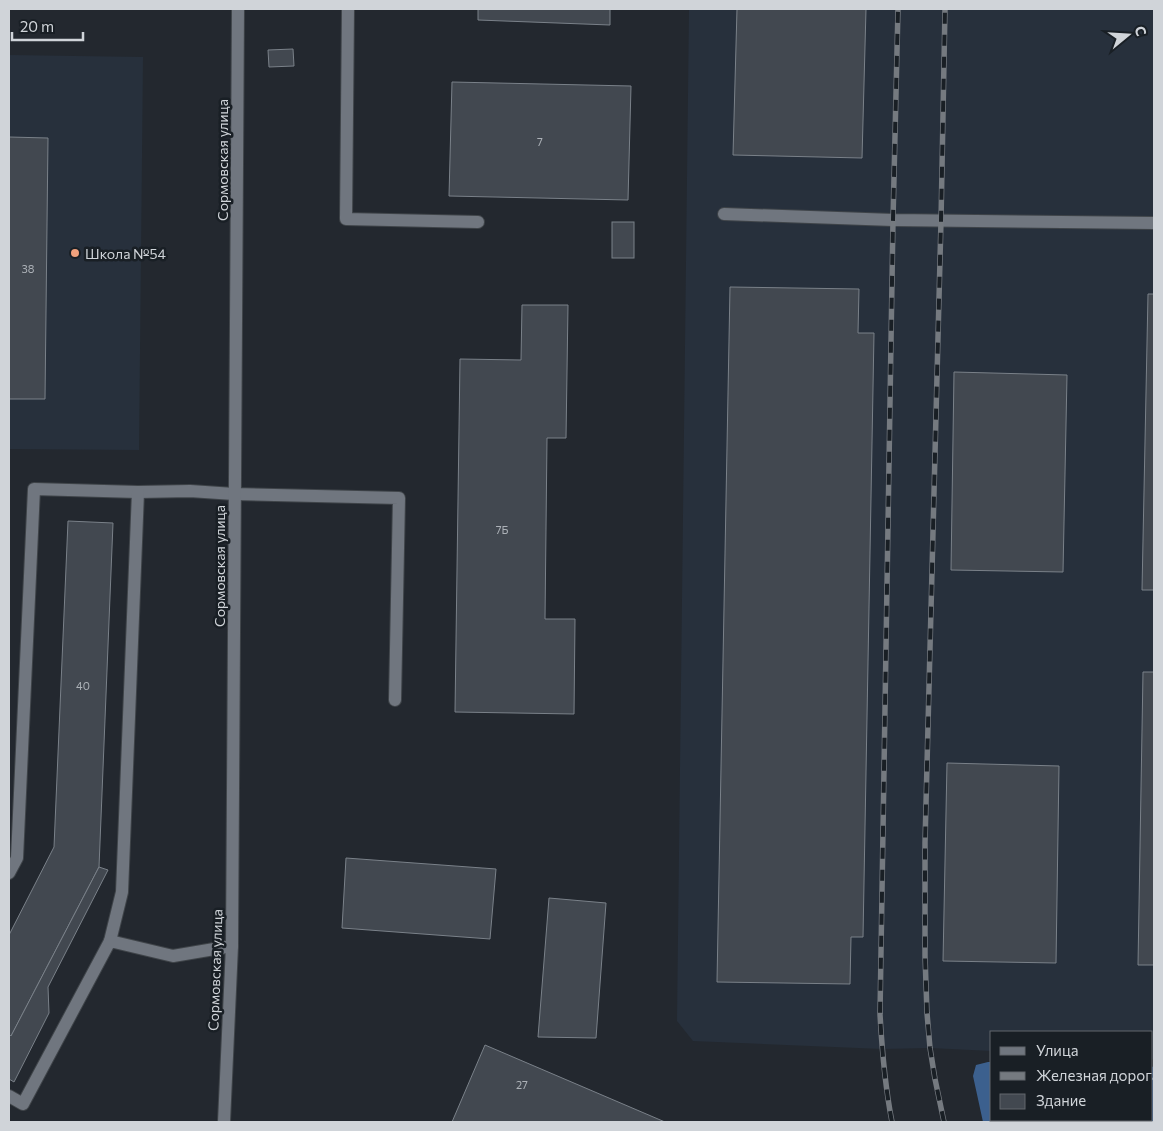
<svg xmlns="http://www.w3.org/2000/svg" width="1163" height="1131" viewBox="0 0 1163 1131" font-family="Commissioner,sans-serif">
	<rect width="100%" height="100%" fill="#23282f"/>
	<g fill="#27303c">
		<path d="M689,9H1154V1059H1152V1032H992V1051L930,1048L882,1049L693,1041L677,1021Z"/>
		<path d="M9,55L143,57L139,450L9,449Z"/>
	</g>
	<path fill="#3c608e" d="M988,1062H992V1120H1152V1067L1154,1066V1122H983L973,1076L976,1065Z"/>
	<g fill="#424850" stroke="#7a8189">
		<path d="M478,9H610V25L478,20Z"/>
		<path d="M737,9H866L862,158L733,155Z"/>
		<path d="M293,49L294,66L269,67L268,50Z"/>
		<path d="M452,82L631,86L628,200L449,196Z"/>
		<path d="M9,137L48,138L45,399H9Z"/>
		<rect x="612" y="222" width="22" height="36"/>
		<path d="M730,287L859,289L858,333H874L863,937H851L850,984L717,982Z"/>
		<path d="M1148,294H1154V590H1142Z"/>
		<path d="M522,305H568L566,438H547L545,619H575L574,714L455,712L460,359L521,360Z"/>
		<path d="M954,372L1067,375L1063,572L951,570Z"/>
		<path d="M68,521L113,523L99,867L11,1036L9,1034V935L54,847Z"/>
		<path d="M1143,672H1154V965H1138Z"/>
		<path d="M947,763L1059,766L1056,963L943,961Z"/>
		<path d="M346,858L496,869L490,939L342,928Z"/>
		<path d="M99,867L108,870L48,987L49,1013L14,1082L9,1079V1034L11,1036Z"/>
		<path d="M549,898L606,903L596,1038L538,1037Z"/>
		<path d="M485,1045L665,1122H452Z"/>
	</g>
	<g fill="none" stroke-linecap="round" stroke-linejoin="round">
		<g stroke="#3f4449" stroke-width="14">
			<g id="minor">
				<path d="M348,9L346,219L478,222"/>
				<path d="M724,214L893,220L1154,223"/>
				<path d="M9,873L17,858L34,489L138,492L190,491L234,494L399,498L395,700"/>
				<path d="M110,941L122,892L138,492"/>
				<path d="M9,1096L23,1104L110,941L173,956L232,946"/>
				<path d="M224,1122L232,946L238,9"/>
			</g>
		</g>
		<use href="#minor" stroke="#70767f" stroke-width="12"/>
		<g stroke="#757a80" stroke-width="5.5">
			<g id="rail">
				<path d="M892,1122C885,1086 882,1051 880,1014L893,220L898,9"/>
				<path d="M944,1122L935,1079L930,1048L927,1013L925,956V843L941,221L945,9"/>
			</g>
		</g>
		<use href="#rail" stroke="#191f25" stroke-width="4" stroke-dasharray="11" stroke-linecap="butt"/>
	</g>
	<circle fill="#f1a17d" stroke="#191f25" stroke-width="2" cx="75" cy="253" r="5"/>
	<g text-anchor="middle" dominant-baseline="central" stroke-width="5" stroke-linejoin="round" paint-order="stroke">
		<g font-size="11" fill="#acb1b7">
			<text x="540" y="141">7</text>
			<text x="28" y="268">38</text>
			<text x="502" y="529">7Б</text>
			<text x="83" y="685">40</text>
			<text x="522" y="1084">27</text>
		</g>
		<g font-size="14" fill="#d0d4d9" stroke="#191f25">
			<text transform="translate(222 160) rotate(-90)">Сормовская улица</text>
			<text transform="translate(219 566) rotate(-90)">Сормовская улица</text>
			<text transform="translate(215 970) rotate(-88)">Сормовская улица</text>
		</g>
		<g font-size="14" fill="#d0d4d9" stroke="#191f25" text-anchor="start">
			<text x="85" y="253">Школа №54</text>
		</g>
	</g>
	<rect width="1163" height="1131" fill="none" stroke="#d0d4d9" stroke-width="20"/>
	<rect x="990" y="1031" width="162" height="90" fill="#191f25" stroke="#62676d"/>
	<rect x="1000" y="1047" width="25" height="8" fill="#70767f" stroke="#62676d"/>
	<text x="1036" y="1056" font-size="15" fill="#d0d4d9">Улица</text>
	<rect x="1000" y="1072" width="25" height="8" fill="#757a80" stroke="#62676d"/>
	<text x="1036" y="1081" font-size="15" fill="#d0d4d9">Железная дорога</text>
	<rect x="1000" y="1094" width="25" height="15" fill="#424850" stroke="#62676d"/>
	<text x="1036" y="1106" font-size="15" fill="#d0d4d9">Здание</text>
	<g transform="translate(1128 35) rotate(72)" stroke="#191f25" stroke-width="4" paint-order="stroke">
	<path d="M0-4L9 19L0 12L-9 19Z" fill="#d0d4d9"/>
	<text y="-8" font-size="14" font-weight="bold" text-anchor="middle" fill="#d0d4d9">С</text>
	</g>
	<path d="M12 32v8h71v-8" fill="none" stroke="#d0d4d9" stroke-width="2.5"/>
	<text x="20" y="32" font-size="15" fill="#d0d4d9" stroke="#191f25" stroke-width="4" paint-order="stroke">20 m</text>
</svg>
